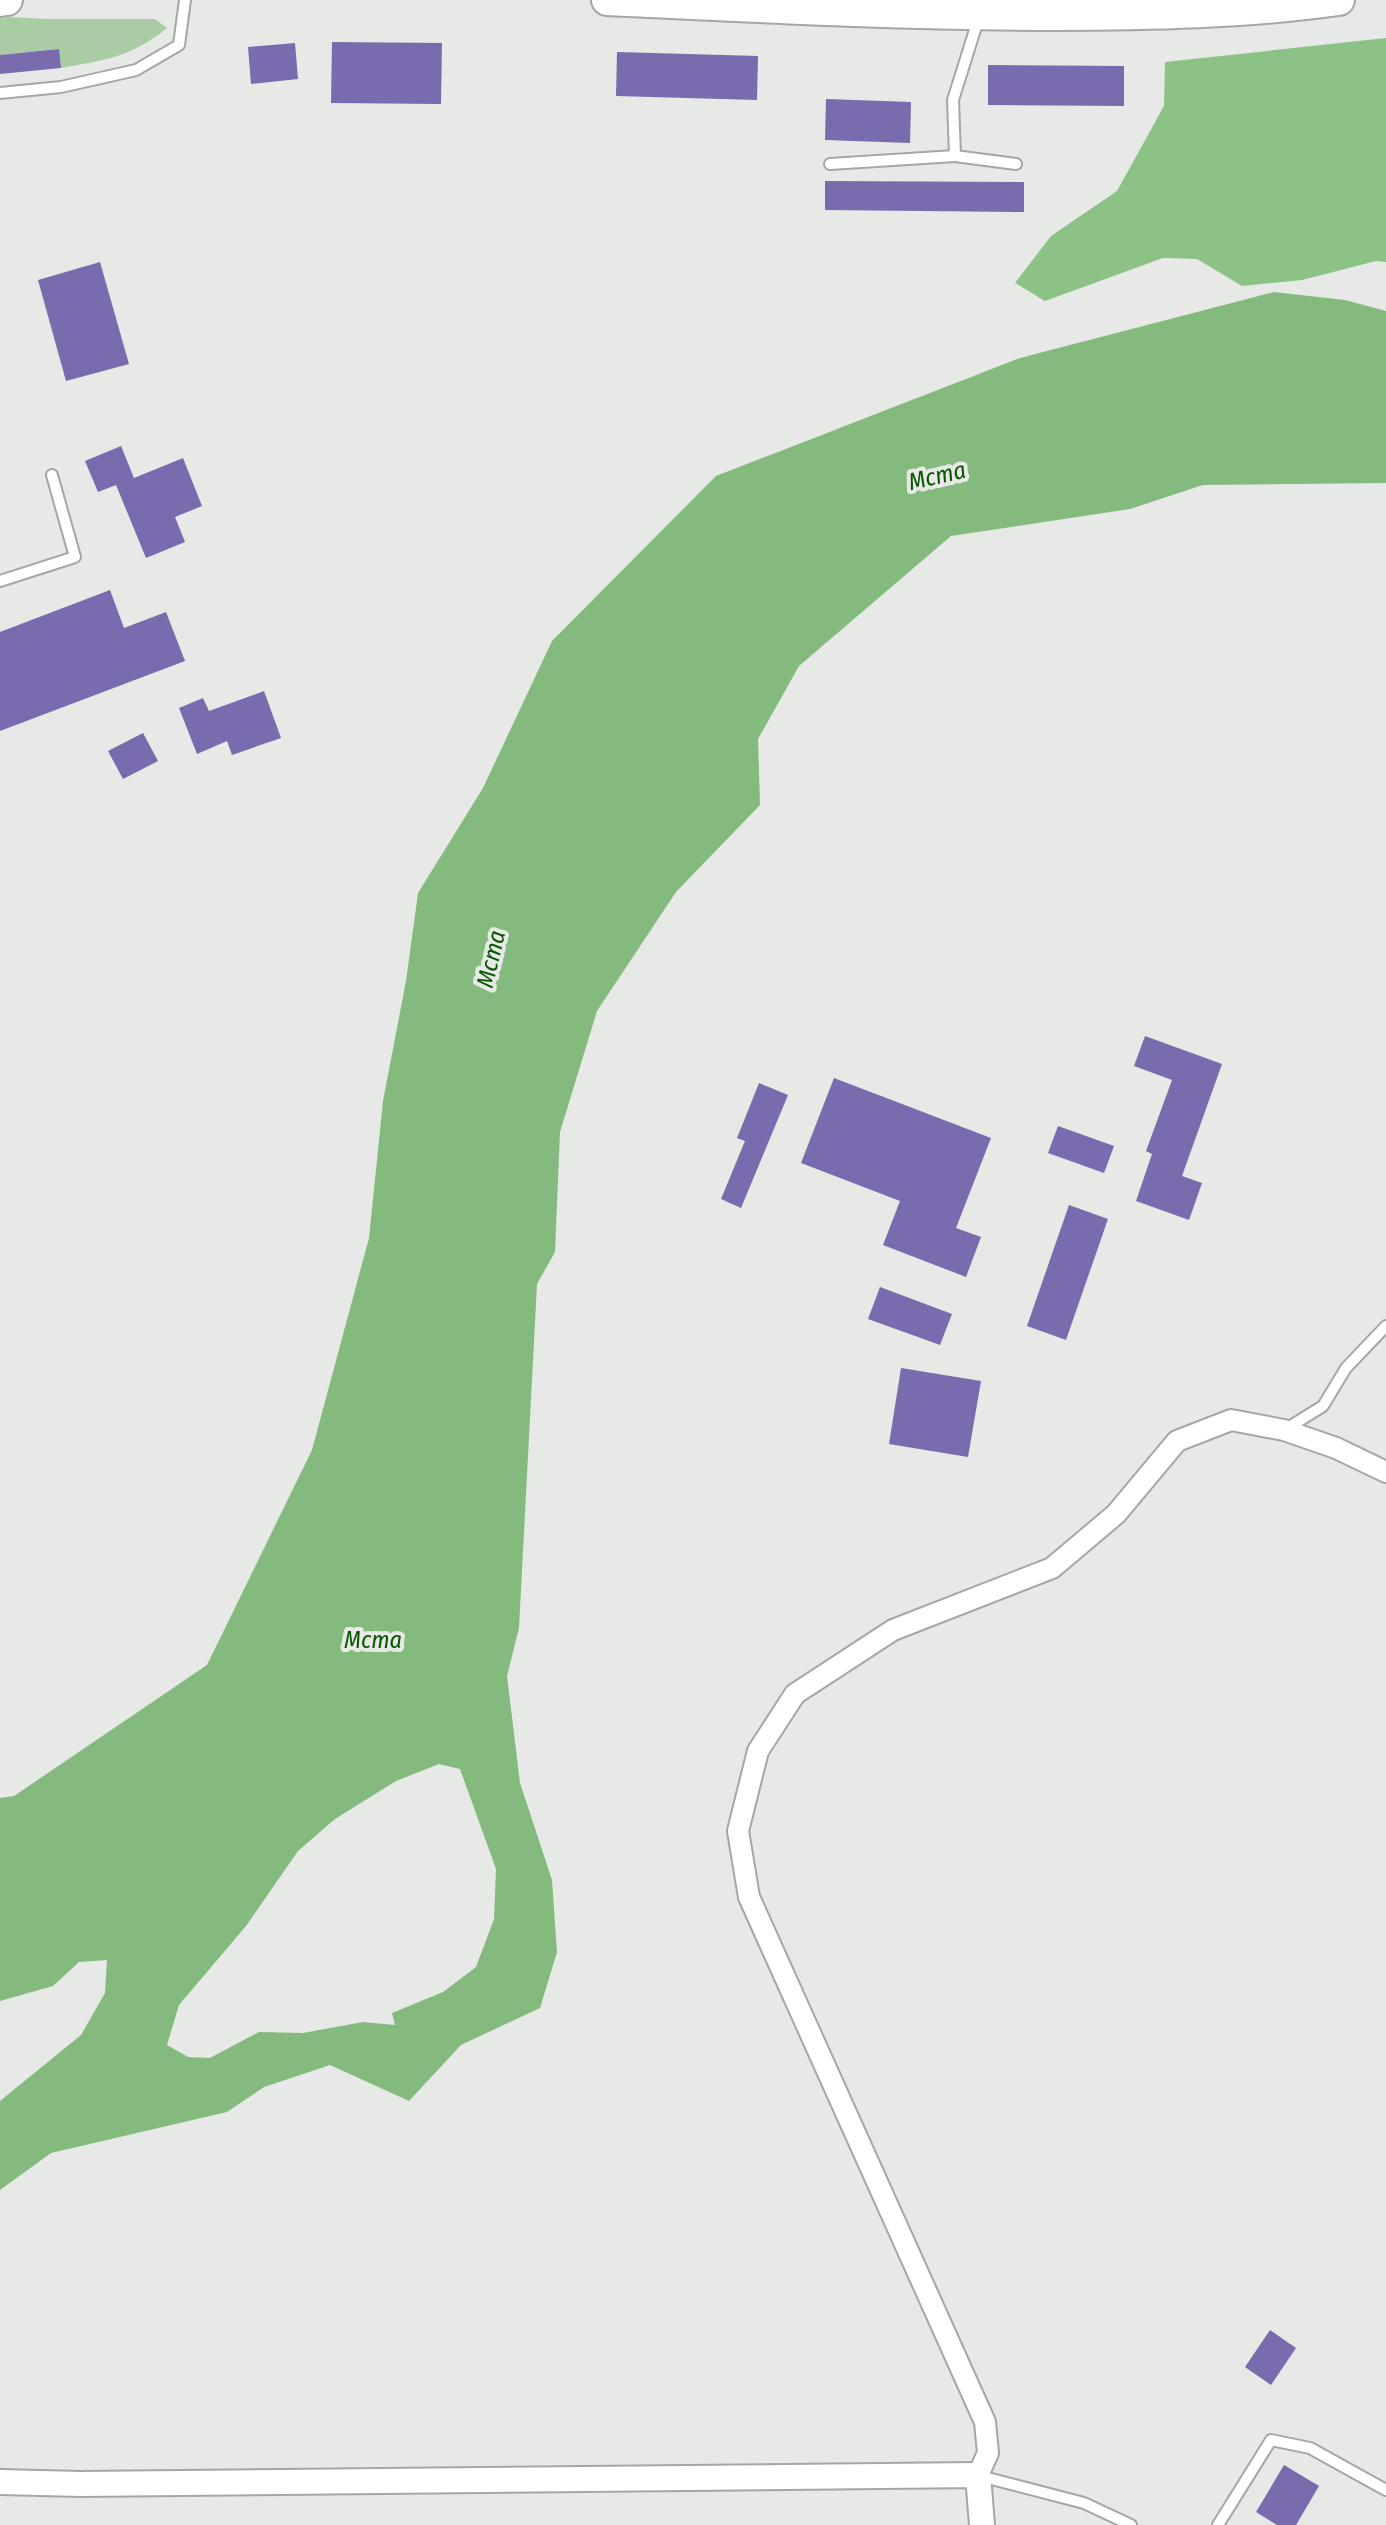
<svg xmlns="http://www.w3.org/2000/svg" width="1386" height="2525" viewBox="0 0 1386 2525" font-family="'Fira Sans Condensed',sans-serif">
	<rect width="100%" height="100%" fill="#e6e9e5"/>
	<path fill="#a9cca4" d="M9,17L49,19H155L167,28C132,57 105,60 61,68L58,49L0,55V18Z"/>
	<path fill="#8cc285" d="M1386,38V262L1376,261L1302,280L1242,286L1197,259L1163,258L1045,301L1015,283L1051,236L1117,191L1164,106L1165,62Z"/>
	<path fill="#85ba7e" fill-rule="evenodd" d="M1274,292L1345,300L1386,311V483L1203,485L1130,509L951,536L799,666L758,739L760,805L676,892L597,1011L560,1132L555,1252L537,1284L519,1628L507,1676L520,1783L552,1880L557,1952L540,2008L461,2045L409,2101L330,2065L264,2087L227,2112L51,2153L0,2190V2101L81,2035L105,1993L107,1960L79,1962L53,1986L0,2001V1798L14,1796L207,1665L312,1450L369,1238L383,1101L406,981L418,893L483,788L552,641L716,476L1020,358ZM439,1764L460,1769L496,1869L494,1919L476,1967L443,1992L392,2013L395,2025L363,2022L303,2033L259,2032L210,2058L188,2057L167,2045L179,2005L246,1926L298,1851L335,1819L396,1781Z"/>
	<g fill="#796bae">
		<path d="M332,42L442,43L441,104L331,103Z"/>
		<path d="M295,43L298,79L251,84L248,47Z"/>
		<path d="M59,49L61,68L0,74V55Z"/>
		<path d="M617,52L758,56L757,100L616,96Z"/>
		<path d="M988,65L1124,66V106L988,105Z"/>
		<path d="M826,99L911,102L910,143L825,140Z"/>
		<path d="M825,181L1024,182V212L825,210Z"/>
		<path d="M100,262L129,364L66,381L38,280Z"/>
		<path d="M121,446L134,478L183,458L202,506L175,517L185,542L146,558L116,485L98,492L85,461Z"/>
		<path d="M110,590L124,628L166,612L185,661L0,731V632Z"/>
		<path d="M264,691L281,738L232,755L227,741L197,754L179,708L203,698L209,711Z"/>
		<path d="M143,733L158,761L123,779L108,751Z"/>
		<path d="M1145,1036L1222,1064L1182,1176L1202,1183L1189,1220L1136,1201L1152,1154L1146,1151L1172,1080L1134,1066Z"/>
		<path d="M834,1078L991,1138L956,1228L981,1237L966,1277L883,1245L900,1201L801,1163Z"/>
		<path d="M759,1083L788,1095L741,1208L721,1199L745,1141L737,1138Z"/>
		<path d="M1058,1126L1114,1146L1104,1173L1048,1153Z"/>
		<path d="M1069,1205L1108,1219L1066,1340L1027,1326Z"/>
		<path d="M880,1287L952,1314L940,1345L868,1319Z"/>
		<path d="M901,1368L981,1381L968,1457L889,1444Z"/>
		<path d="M1270,2330L1296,2348L1271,2385L1245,2367Z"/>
		<path d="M1284,2465L1319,2486L1296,2525H1277L1256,2512Z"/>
	</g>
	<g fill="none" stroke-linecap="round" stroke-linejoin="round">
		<g stroke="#a4a7a4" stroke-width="14">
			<g id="service">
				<path d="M979,17L953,100L955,156L1016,164"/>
				<path d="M0,93L61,87L136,70L179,45L185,0"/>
				<path d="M830,164L955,156"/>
				<path d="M0,581L75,557L52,475"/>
				<path d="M1286,1429L1323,1406L1346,1368L1386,1326"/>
				<path d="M980,2476L1084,2503L1131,2525"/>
				<path d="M1218,2525L1271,2440L1310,2448L1386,2490"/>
			</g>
		</g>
		<g stroke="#a4a7a4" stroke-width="24">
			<path id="minor" d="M978,2475L988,2453L985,2422L749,1897L738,1831L758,1751L795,1694L893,1630L1052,1568L1116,1514L1177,1441L1231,1420L1284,1430L1336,1448L1386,1472"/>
		</g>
		<g stroke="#a4a7a4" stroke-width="28">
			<path id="tertiary" d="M0,2482L81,2484L978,2475L982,2525"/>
		</g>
		<g stroke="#a4a7a4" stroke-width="34">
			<g id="primary">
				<path d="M607,0C756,7 905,15 1055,15C1150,15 1245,13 1339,0"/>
				<path d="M0,1L7,0"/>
			</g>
		</g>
		<use href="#service" stroke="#fff" stroke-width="10"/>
		<use href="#minor" stroke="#fff" stroke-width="20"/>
		<use href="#tertiary" stroke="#fff" stroke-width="24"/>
		<use href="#primary" stroke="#fff" stroke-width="30"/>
	</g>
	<g text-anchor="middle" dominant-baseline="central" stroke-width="8" stroke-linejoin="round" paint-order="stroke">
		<g font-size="24" font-style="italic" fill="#085600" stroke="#e6e9e5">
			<text transform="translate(937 476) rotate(-13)">Мста</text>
			<text transform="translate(491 959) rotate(-77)">Мста</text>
			<text x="373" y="1640">Мста</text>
		</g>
	</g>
</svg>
